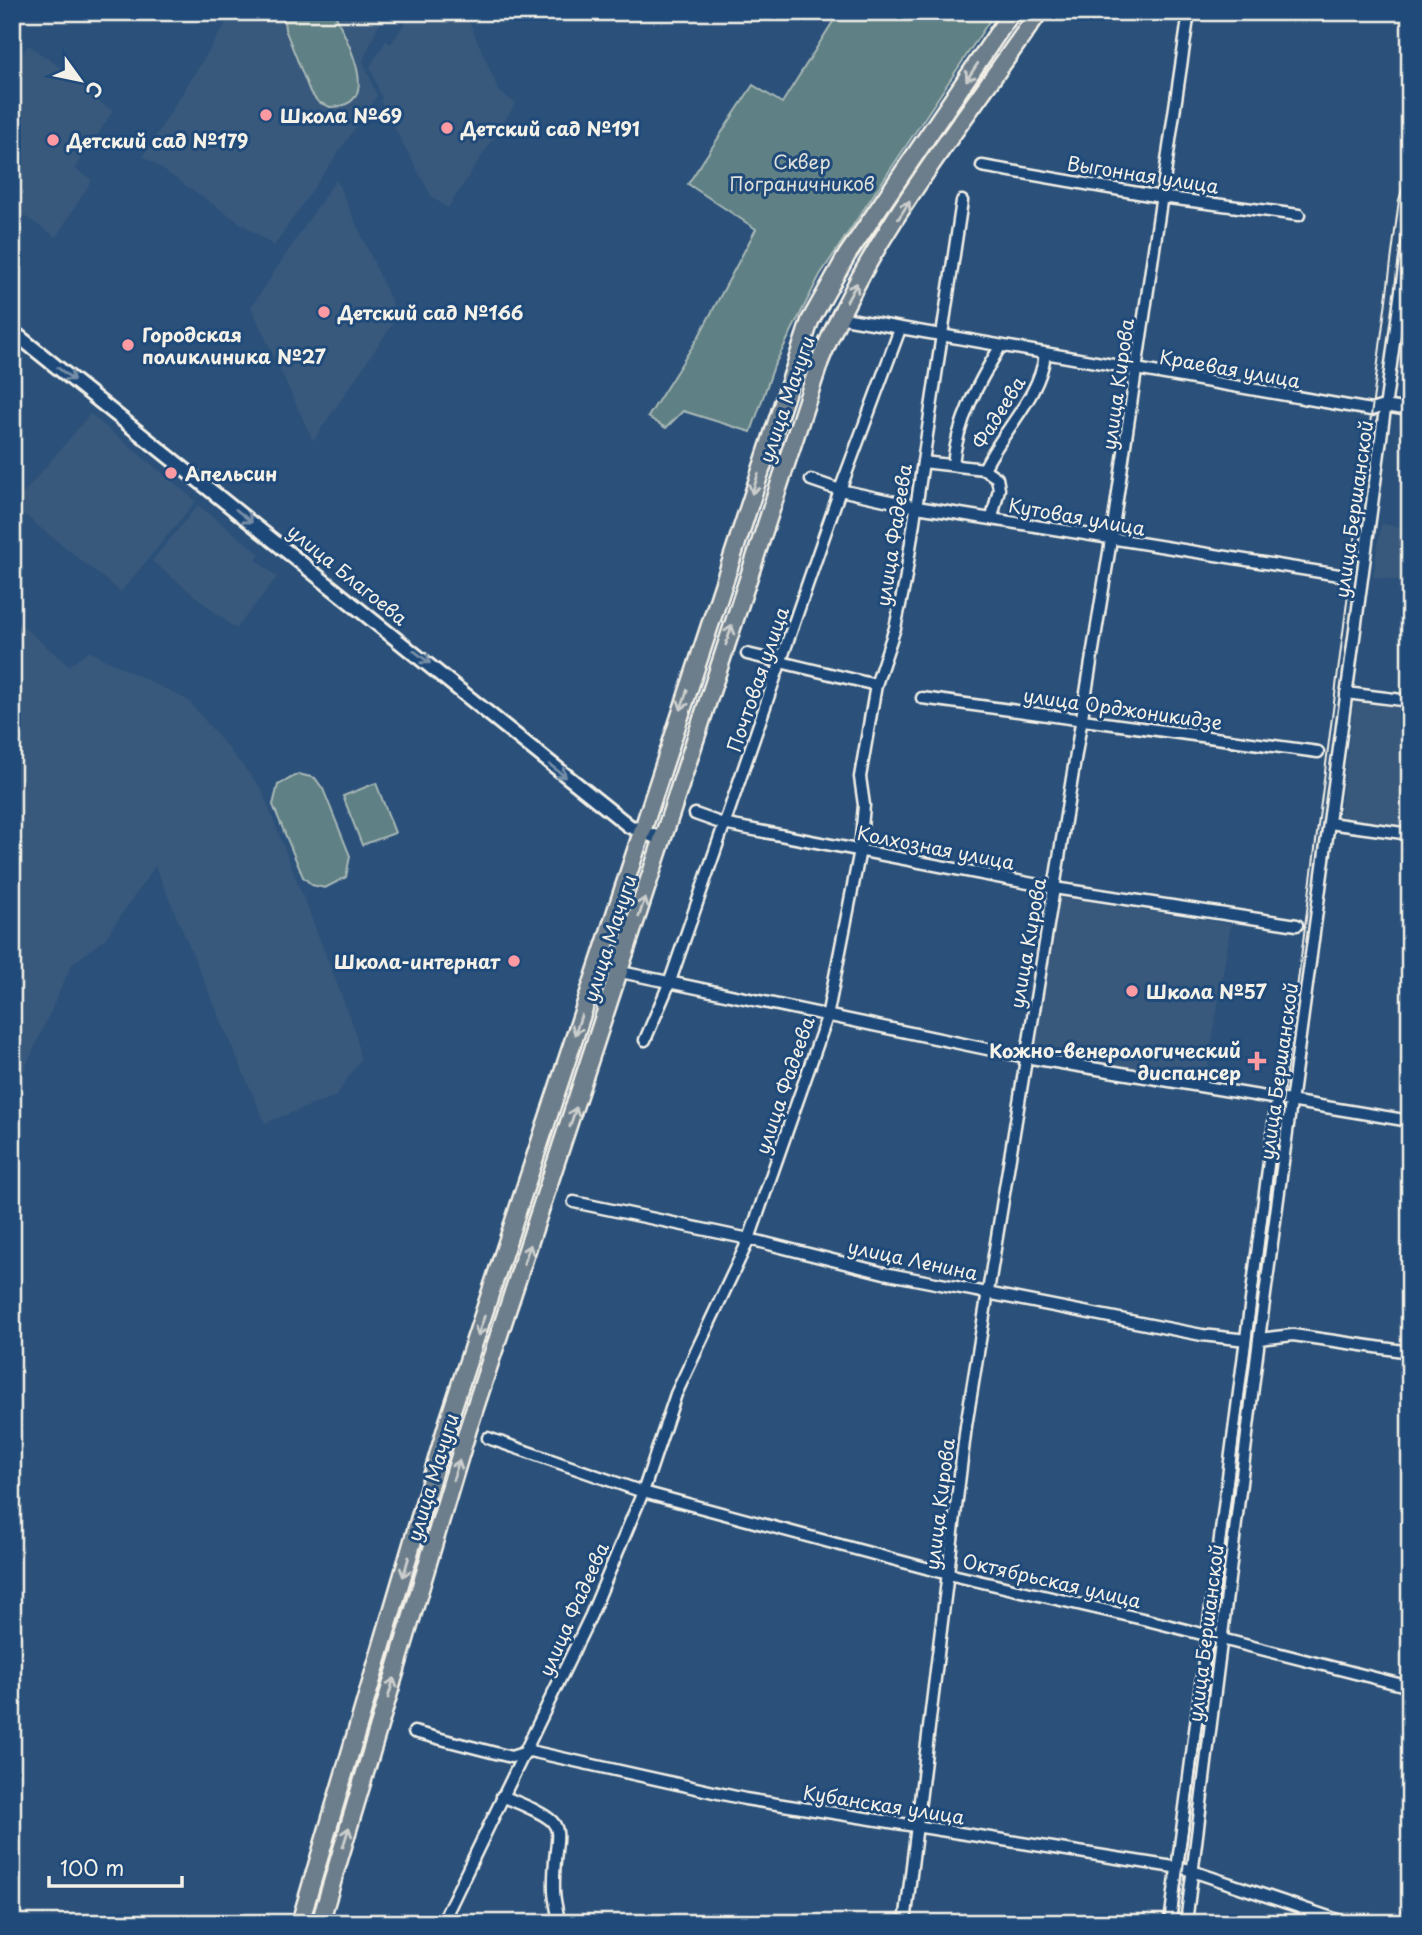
<svg xmlns="http://www.w3.org/2000/svg" width="1422" height="1935" viewBox="0 0 1422 1935" font-family="'Playpen Sans',sans-serif">
	<rect width="100%" height="100%" fill="#2b517a"/>
	<filter id="ink" filterUnits="userSpaceOnUse"><feTurbulence type="fractalNoise" baseFrequency=".0143" numOctaves="2"/><feDisplacementMap in="SourceGraphic" scale="14" xChannelSelector="R" yChannelSelector="G"/><feConvolveMatrix kernelMatrix="1 2 1 2 8 2 1 2 1" color-interpolation-filters="sRGB"/></filter>
	<g filter="url(#ink)">
		<g fill="#39597b">
			<path d="M233,12H388L377,28L363,61L377,96L274,246L143,156Z"/>
			<path d="M412,12H465L499,91L516,103L448,208L432,197L380,101L382,99L370,66L386,41L391,44Z"/>
			<path d="M28,45L84,84L90,96L113,111L75,169L92,180L56,237L12,208V69Z"/>
			<path d="M336,179L398,316L313,441L251,307Z"/>
			<path d="M90,414L196,501L121,592L13,506Z"/>
			<path d="M198,505L260,554L256,560L277,577L236,629L152,561Z"/>
			<path d="M1381,524L1410,528V582L1373,577Z"/>
			<path d="M12,617L69,666L88,651L188,700L261,788L356,1033L360,1060L336,1096L265,1123L155,866L104,940L72,964L12,1097Z"/>
			<path d="M1354,701L1410,708V829L1339,820Z"/>
			<path d="M1060,897L1231,924L1205,1084L1034,1057Z"/>
		</g>
		<g fill="#5e8084" stroke="#a9b8b6" stroke-width="2">
			<path d="M283,12H334C345,38 386,107 330,107L318,102L310,92L285,29Z"/>
			<path d="M839,12L994,14L820,275L774,366L751,432L683,411L666,428L648,417L699,336L756,229L688,184L753,85L782,103Z"/>
			<path d="M298,774L315,778L323,789L350,856L346,877L325,888L312,885L303,877L273,805L278,785Z"/>
			<path d="M376,783L395,833L362,845L343,796Z"/>
		</g>
		<g fill="none" stroke-linecap="round" stroke-linejoin="round">
			<g stroke="#f4f1e8" stroke-width="15">
				<g id="minor">
					<path d="M982,166L1161,197L1299,215"/>
					<path d="M838,317L1371,410L1384,406L1410,410"/>
					<path d="M923,462L984,469C1002,431 1040,397 1045,354"/>
					<path d="M953,464C957,422 978,383 1000,347"/>
					<path d="M984,469L997,478L999,489L992,518"/>
					<path d="M811,480L840,490L917,507L1339,575"/>
					<path d="M747,654L876,685"/>
					<path d="M1346,693L1410,701"/>
					<path d="M922,698L1318,752"/>
					<path d="M695,814L723,824L1054,888L1297,925"/>
					<path d="M1329,823L1410,834"/>
					<path d="M621,972L1025,1057L1410,1121"/>
					<path d="M645,1040L669,984L840,490L900,329"/>
					<path d="M574,1202L749,1239L884,1273L1202,1335L1247,1340"/>
					<path d="M1259,1339L1293,1335L1410,1352"/>
					<path d="M488,1438L643,1492L948,1574L1147,1620L1410,1687"/>
					<path d="M414,1732L511,1757L530,1751L745,1799L1186,1869L1347,1923"/>
					<path d="M502,1796C580,1828 552,1821 554,1890C554,1901 558,1912 559,1923"/>
					<path d="M442,1923L591,1615L643,1492L676,1394L749,1239L827,1017L860,850L864,805L860,777L876,685L895,628L905,582L962,201"/>
					<path d="M905,1923L966,1426L1111,540L1189,12"/>
					<path d="M1170,1923L1277,1100"/>
					<path d="M1186,1923L1259,1339L1410,224"/>
					<path d="M1404,1923L1410,1909"/>
				</g>
			</g>
			<g stroke="#f4f1e8" stroke-width="18">
				<path id="tertiary" d="M12,331L629,826L663,840"/>
			</g>
			<g stroke="#f4f1e8" stroke-width="21">
				<g id="primary">
					<path d="M300,1923L448,1422L810,321L847,255L1012,12"/>
					<path d="M320,1923L468,1429L820,361C871,234 962,124 1039,12"/>
				</g>
			</g>
			<use href="#minor" stroke="#1f4a7a" stroke-width="10"/>
			<use href="#tertiary" stroke="#1f4a7a" stroke-width="12"/>
			<use href="#primary" stroke="#6c7d8b" stroke-width="16"/>
			<path stroke="#f4f1e8" stroke-width="2" d="M1176,1923L1399,200L1410,164"/>
		</g>
		<defs><path id="oneway-shaft" d="M-6 0H5M1.5-3L5.5 0L1.5 3" fill="none" stroke-width="1.6" stroke-linecap="round" stroke-linejoin="round" transform="scale(1.75)"/></defs>
		<g stroke="#cbcecc">
			<use href="#oneway-shaft" transform="translate(972 72) rotate(124)"/>
			<use href="#oneway-shaft" transform="translate(904 210) rotate(-57)"/>
			<use href="#oneway-shaft" transform="translate(852 292) rotate(-61)"/>
			<use href="#oneway-shaft" transform="translate(755 484) rotate(108)"/>
			<use href="#oneway-shaft" transform="translate(729 635) rotate(-72)"/>
			<use href="#oneway-shaft" transform="translate(684 700) rotate(108)"/>
			<use href="#oneway-shaft" transform="translate(642 907) rotate(-72)"/>
			<use href="#oneway-shaft" transform="translate(578 1025) rotate(108)"/>
			<use href="#oneway-shaft" transform="translate(573 1117) rotate(-72)"/>
			<use href="#oneway-shaft" transform="translate(527 1254) rotate(-71)"/>
			<use href="#oneway-shaft" transform="translate(481 1326) rotate(109)"/>
			<use href="#oneway-shaft" transform="translate(456 1470) rotate(-73)"/>
			<use href="#oneway-shaft" transform="translate(406 1567) rotate(106)"/>
			<use href="#oneway-shaft" transform="translate(391 1688) rotate(-73)"/>
			<use href="#oneway-shaft" transform="translate(346 1837) rotate(-73)"/>
		</g>
		<g stroke="#748da6">
			<use href="#oneway-shaft" transform="translate(66 374) rotate(38)"/>
			<use href="#oneway-shaft" transform="translate(244 516) rotate(39)"/>
			<use href="#oneway-shaft" transform="translate(422 657) rotate(38)"/>
			<use href="#oneway-shaft" transform="translate(558 771) rotate(38)"/>
		</g>
	</g>
	<g fill="#ff9aa2" stroke="#1f4a7a" stroke-width="2.5">
		<circle cx="266" cy="115" r="7"/>
		<circle cx="447" cy="128" r="7"/>
		<circle cx="53" cy="140" r="7"/>
		<circle cx="324" cy="312" r="7"/>
		<circle cx="128" cy="345" r="7"/>
		<circle cx="171" cy="473" r="7"/>
		<circle cx="514" cy="961" r="7"/>
		<circle cx="1132" cy="991" r="7"/>
		<path d="M1253.5 1050.5h7v7h7v7h-7v7h-7v-7h-7v-7h7z"/>
	</g>
	<g text-anchor="middle" dominant-baseline="central" stroke-width="6" stroke-linejoin="round" paint-order="stroke">
		<g font-size="19" font-weight="bold" fill="#f4f1e8" stroke="#1f4a7a" text-anchor="start">
			<text x="280" y="115">Школа №69</text>
			<text x="461" y="128">Детский сад №191</text>
			<text x="67" y="140">Детский сад №179</text>
			<text x="338" y="312">Детский сад №166</text>
			<text x="142" y="334">Городская<tspan x="142" dy="22">поликлиника №27</tspan></text>
			<text x="185" y="473">Апельсин</text>
			<text x="500" y="961" text-anchor="end">Школа-интернат</text>
			<text x="1146" y="991">Школа №57</text>
			<text x="1241" y="1050" text-anchor="end">Кожно-венерологический<tspan x="1241" dy="22">диспансер</tspan></text>
		</g>
		<g font-size="19" fill="#dee0d9" stroke="#1f4a7a">
			<text x="802" y="161">Сквер<tspan x="802" dy="22">Пограничников</tspan></text>
		</g>
		<g font-size="19" fill="#f4f1e8" stroke="#1f4a7a">
			<text transform="translate(1143 174) rotate(9)">Выгонная улица</text>
			<text transform="translate(1230 368) rotate(10)">Краевая улица</text>
			<text transform="translate(1117 384) rotate(-82)">улица Кирова</text>
			<text transform="translate(786 399) rotate(-71)">улица Мачуги</text>
			<text transform="translate(998 412) rotate(-58)">Фадеева</text>
			<text transform="translate(1353 509) rotate(-82)">улица Бершанской</text>
			<text transform="translate(1077 516) rotate(10)">Кутовая улица</text>
			<text transform="translate(893 535) rotate(-81)">улица Фадеева</text>
			<text transform="translate(348 574) rotate(39)">улица Благоева</text>
			<text transform="translate(757 679) rotate(-71)">Почтовая улица</text>
			<text transform="translate(1123 708) rotate(8)">улица Орджоникидзе</text>
			<text transform="translate(936 847) rotate(11)">Колхозная улица</text>
			<text transform="translate(609 938) rotate(-72)">улица Мачуги</text>
			<text transform="translate(1027 943) rotate(-80)">улица Кирова</text>
			<text transform="translate(1278 1071) rotate(-82)">улица Бершанской</text>
			<text transform="translate(784 1085) rotate(-71)">улица Фадеева</text>
			<text transform="translate(913 1259) rotate(12)">улица Ленина</text>
			<text transform="translate(432 1477) rotate(-73)">улица Мачуги</text>
			<text transform="translate(939 1504) rotate(-83)">улица Кирова</text>
			<text transform="translate(1052 1580) rotate(13)">Октябрьская улица</text>
			<text transform="translate(573 1609) rotate(-66)">улица Фадеева</text>
			<text transform="translate(1205 1633) rotate(-83)">улица Бершанской</text>
			<text transform="translate(884 1804) rotate(9)">Кубанская улица</text>
		</g>
	</g>
	<rect width="1422" height="1935" fill="none" stroke="#1f4a7a" stroke-width="42"/>
	<rect x="21" y="21" width="1380" height="1893" fill="none" stroke="#f4f1e8" stroke-width="2.5" filter="url(#ink)"/>
	<g transform="translate(80 80) rotate(123)" stroke="#1f4a7a" stroke-width="5" paint-order="stroke">
	<path d="M0-5L12 26L0 18L-12 26Z" fill="#f4f1e8"/>
	<text y="-10" font-size="19" font-weight="bold" text-anchor="middle" fill="#f4f1e8">С</text>
	</g>
	<path d="M49 1876v10h133v-10" fill="none" stroke="#f4f1e8" stroke-width="3.5"/>
	<text x="60" y="1876" font-size="21" fill="#f4f1e8" stroke="#1f4a7a" stroke-width="5" paint-order="stroke">100 m</text>
</svg>
